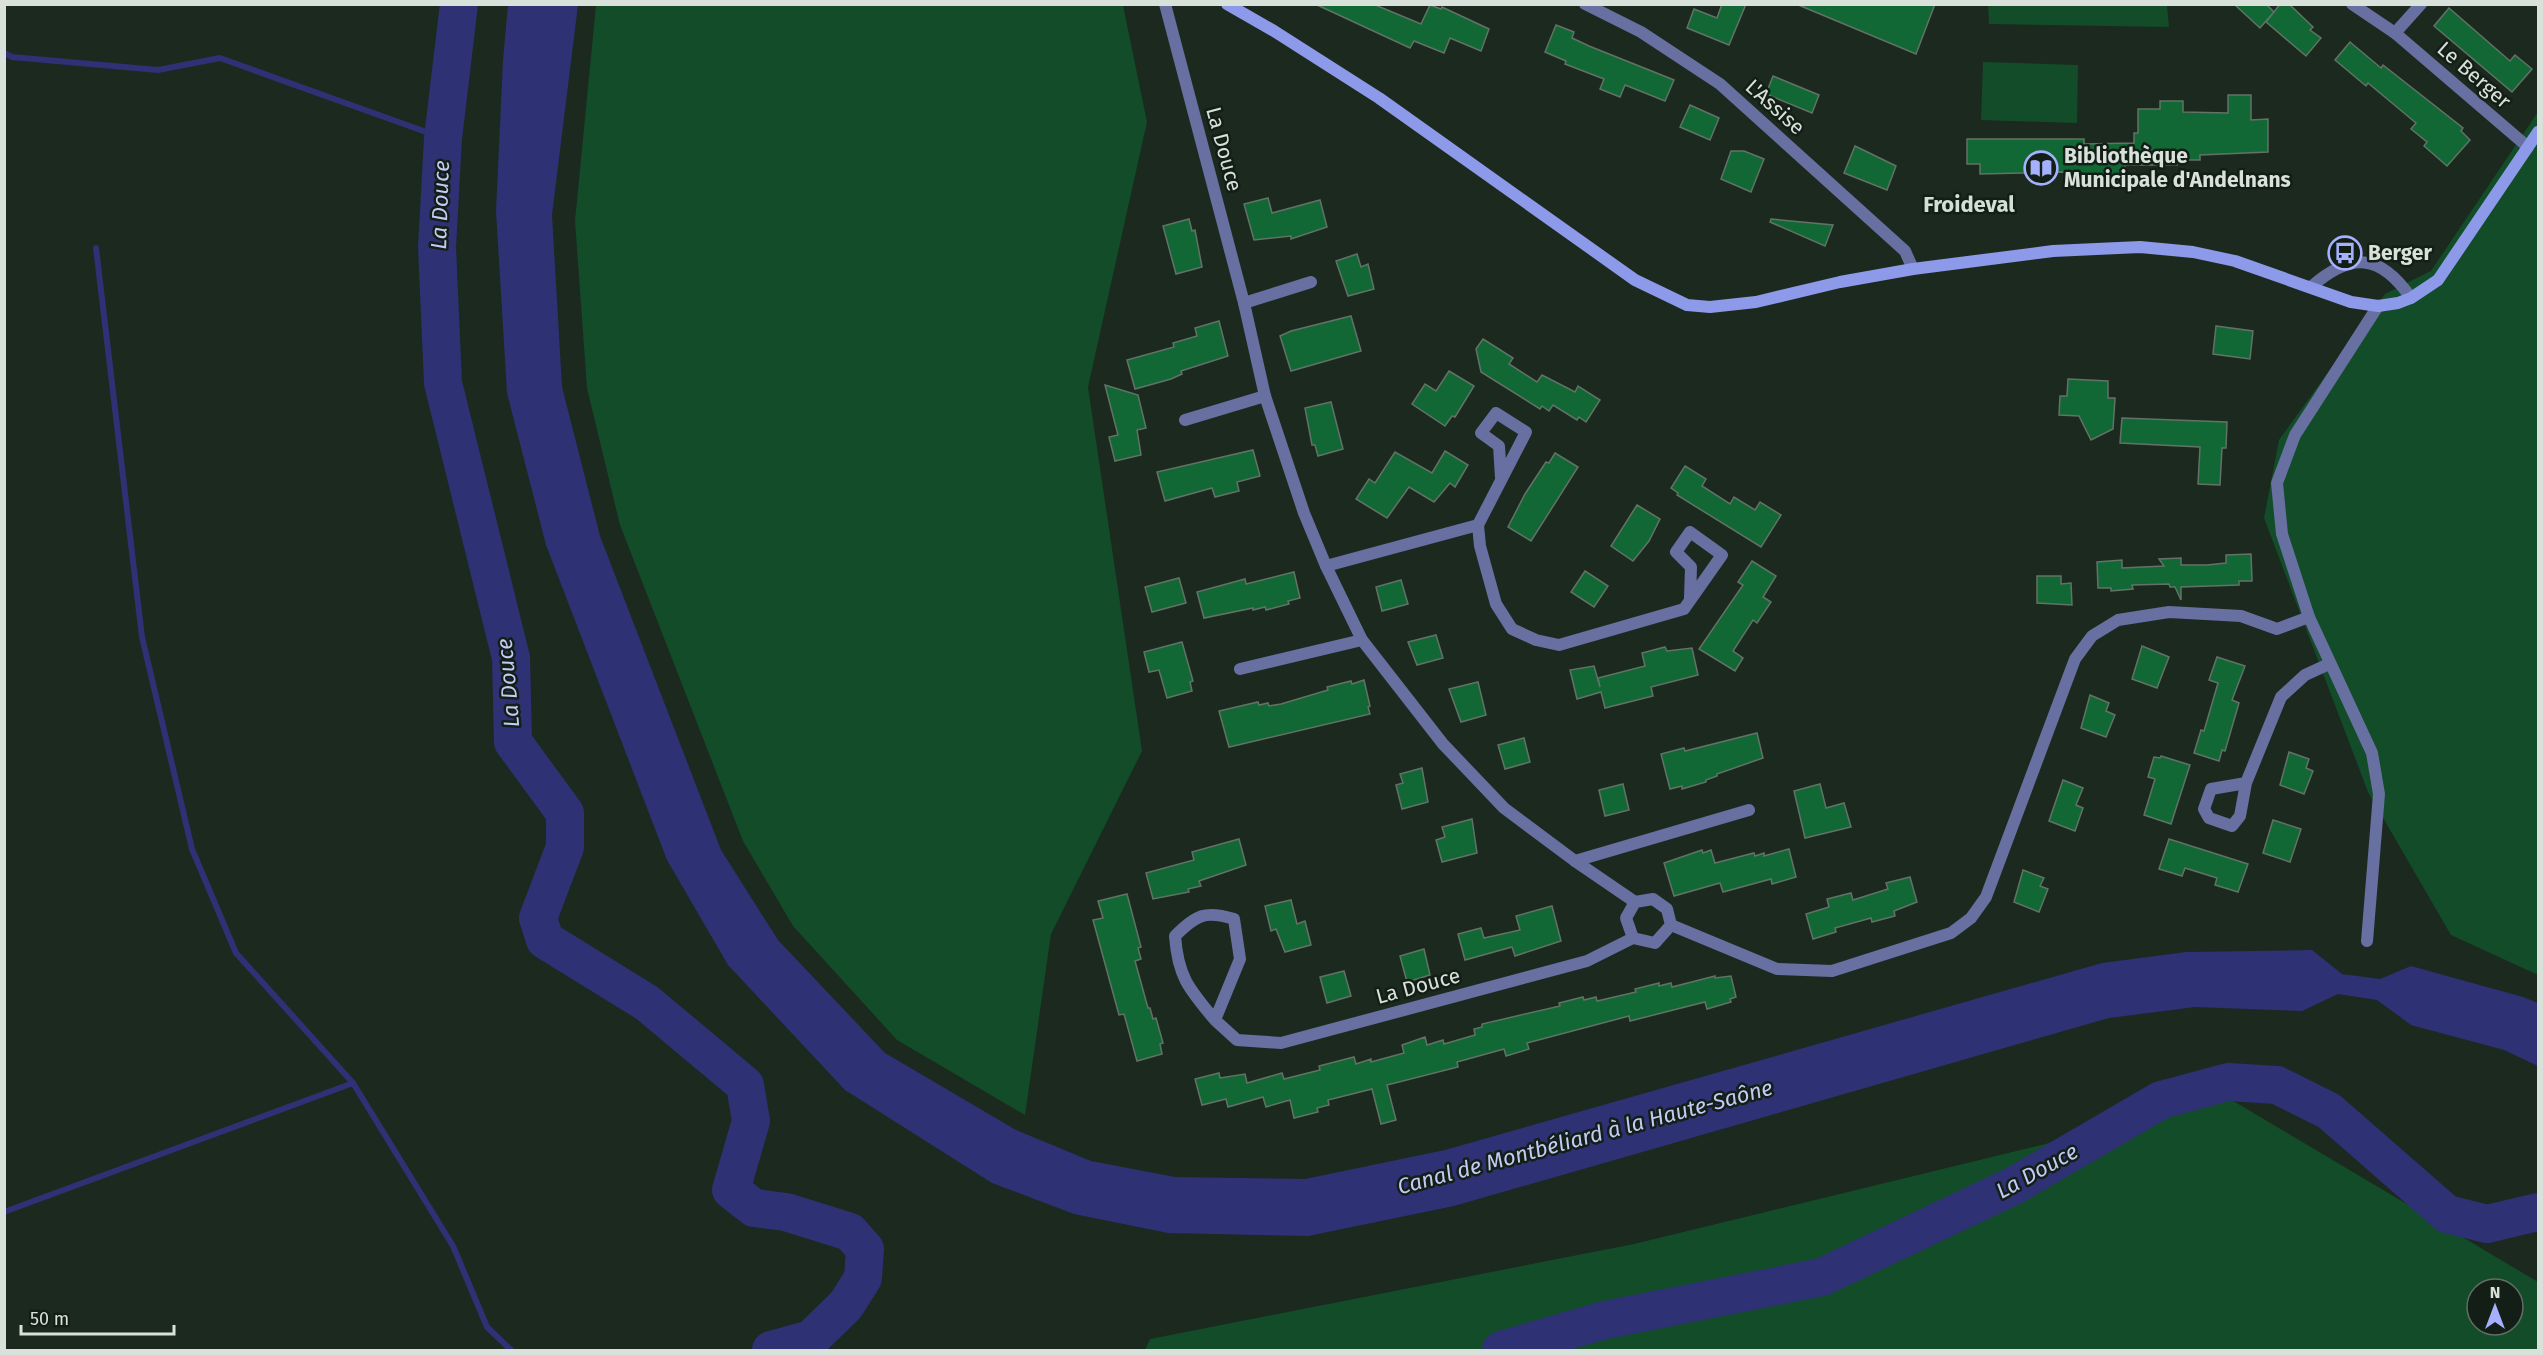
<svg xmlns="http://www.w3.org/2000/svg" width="2543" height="1355" viewBox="0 0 2543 1355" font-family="'Fira Sans',sans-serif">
	<rect width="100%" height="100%" fill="#1c291f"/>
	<g fill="#124c28" fill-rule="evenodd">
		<path d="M596,5H1123L1147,122L1088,387L1142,751L1051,934L1025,1115L897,1040L793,926L743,841L620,525L587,388L575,221Z"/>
		<path d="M1988,5H2167L2169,27L1989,24Z"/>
		<path d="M1983,62L2078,65L2077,123L1981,120Z"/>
		<path d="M2538,112V975L2451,935L2368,792L2264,518L2279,440L2385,294L2431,271Z"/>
		<path d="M2230,1099L2538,1282V1350H1145L1150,1339L1634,1244ZM2477,1289H2513V1325H2477Z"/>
	</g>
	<path fill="#2e3174" d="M508,5H578L552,215L562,387L600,536L721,850L778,940L885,1053L1016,1130L1091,1161L1175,1177L1305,1179L1445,1150L2102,963L2186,952L2312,950L2342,974L2380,979L2411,966L2523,997L2538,1003V1066L2504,1050L2411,1025L2377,1000L2338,994L2302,1011L2195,1007L2109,1018L1454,1206L1308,1236L1168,1233L1074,1214L992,1183L845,1090L728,965L667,860L546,545L507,393L496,211L503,60Z"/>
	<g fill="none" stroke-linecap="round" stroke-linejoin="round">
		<g stroke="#2e3174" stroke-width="6">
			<path d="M4,53L12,57L158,70L220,58L443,138"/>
			<path d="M96,248L142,637L192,849L236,953L353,1083"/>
			<path d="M4,1212L353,1083L453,1246L487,1327L511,1350"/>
		</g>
		<g stroke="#2e3174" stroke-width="38">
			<path d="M459,4L443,138L437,247L443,383L511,658L513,742L565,813V847L538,918L545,940L647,1003L745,1085L751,1121L731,1190L754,1208L786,1212L850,1232L865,1249L863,1278L846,1305L811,1339L771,1350"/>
			<path d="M1501,1350L1605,1320L1822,1277L2015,1185L2161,1100L2228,1082L2277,1085L2329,1111L2447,1214L2487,1224L2538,1212"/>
		</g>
	</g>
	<g fill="#116835" stroke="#637266" stroke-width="1.5">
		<path d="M1315,4H1373L1421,24L1430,5L1441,9L1442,7L1489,29L1481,51L1450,38L1444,53L1414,41L1410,48Z"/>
		<path d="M1722,4H1746L1729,45L1687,28L1694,9L1717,18Z"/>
		<path d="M1796,4H1935L1916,54Z"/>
		<path d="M2234,4H2266L2274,12L2280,4H2289L2313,27L2310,30L2321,38L2306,56L2266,22L2274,12L2260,28Z"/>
		<path d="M2449,8L2510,61L2515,55L2532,69L2512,92L2434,26Z"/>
		<path d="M1556,25L1574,32L1572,38L1589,46L1674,80L1665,101L1625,85L1620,97L1600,89L1604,79L1565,64L1566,61L1545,52Z"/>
		<path d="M2350,42L2381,68L2383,65L2463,128L2461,131L2470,140L2447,166L2424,146L2427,142L2411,129L2416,123L2368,83L2366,86L2335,60Z"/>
		<path d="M1773,76L1819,95L1812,113L1766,94Z"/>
		<path d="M2228,95H2251V120L2268,119V152L2200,155V160H2177V165H2125V182H2068V173L2063,172L1980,174V164H1967V139H2084V144L2134,143V133H2138V109H2160V101H2183V112L2228,113Z"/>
		<path d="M1690,105L1719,118L1710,140L1680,127Z"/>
		<path d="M1855,146L1896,166L1887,190L1844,173Z"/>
		<path d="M1731,151H1744L1764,159L1751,192L1721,179Z"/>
		<path d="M1268,198L1272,213L1320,200L1327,227L1291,239V236L1254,240L1244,204Z"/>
		<path d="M1189,219L1192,231L1195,230L1202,267L1176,274L1163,226Z"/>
		<path d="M1771,219L1833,225L1825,246L1770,222Z"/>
		<path d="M1357,254L1361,267L1368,264L1374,289L1348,296L1336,261Z"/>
		<path d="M1351,316L1361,351L1291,371L1280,336L1291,331Z"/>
		<path d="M1219,321L1228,356L1181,371L1182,374L1171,379L1135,389L1127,360L1174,347L1173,343L1197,336L1195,328Z"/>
		<path d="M2216,326L2253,331L2250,359L2213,354Z"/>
		<path d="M1483,339L1513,358L1509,364L1537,382L1542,375L1575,392L1578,386L1600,400L1586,422L1579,417L1577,420L1553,405L1549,411L1542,406L1540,409L1481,372L1476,349Z"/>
		<path d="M1449,371L1474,386L1455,417L1452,416L1445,426L1412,404L1425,384L1436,391Z"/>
		<path d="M2068,379L2108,381V398H2115L2113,429L2091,440L2079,416L2059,415L2060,396H2067Z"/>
		<path d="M1105,385L1138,395L1146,428L1137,430L1141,455L1115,461L1109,437L1118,435Z"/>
		<path d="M1331,402L1343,449L1318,456L1315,445H1312L1305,408Z"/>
		<path d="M2122,418L2227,422L2226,448H2222L2220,485L2198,484L2200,447L2120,443Z"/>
		<path d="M1253,450L1260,476L1237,482L1239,491L1215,497L1212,488L1165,501L1157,472Z"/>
		<path d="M1445,451L1468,465L1455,487L1450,483L1434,502L1409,487L1387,518L1356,499L1369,479L1375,483L1395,452L1432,473Z"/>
		<path d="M1555,453L1578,467L1531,541L1508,527L1525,494L1546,462L1549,463Z"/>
		<path d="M1685,466L1706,479L1702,486L1730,504L1734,497L1755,510L1760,502L1781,515L1761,547L1677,495L1678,493L1671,488Z"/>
		<path d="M1637,505L1660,519L1649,541L1633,561L1611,546Z"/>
		<path d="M2251,554L2252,581H2239V585L2181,587V600L2175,587H2170L2169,584L2132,585L2133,589L2111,591V588H2098L2097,562L2122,560V568L2164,566L2159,559L2181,558V565H2207L2226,563V555Z"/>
		<path d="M1752,561L1776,576L1763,597L1771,602L1757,623L1753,620L1733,651L1743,658L1735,671L1699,649L1743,585L1738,582Z"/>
		<path d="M1585,571L1608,586L1594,607L1571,592Z"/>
		<path d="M1294,572L1300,598L1288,601L1289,604L1266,610L1265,607L1253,610V608L1204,618L1197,592L1245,579L1246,584Z"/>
		<path d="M2037,576H2061V584L2071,583L2072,605L2037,603Z"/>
		<path d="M1179,578L1186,603L1152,612L1145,587Z"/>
		<path d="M1401,580L1408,604L1382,611L1376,587Z"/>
		<path d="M1436,635L1443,658L1417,665L1408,642Z"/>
		<path d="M1182,642L1193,681L1190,682L1192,691L1167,698L1159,670L1149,672L1144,652Z"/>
		<path d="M2142,646L2169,657L2157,688L2132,679Z"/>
		<path d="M1665,647L1667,651L1692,648L1698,675L1651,687L1653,696L1605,708L1601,692L1577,699L1570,670L1594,666L1600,687L1598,678L1645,666L1642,653Z"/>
		<path d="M2217,657L2245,666L2232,700L2239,703L2225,751L2222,750L2219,761L2194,753L2201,730L2204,731L2218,683L2209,680Z"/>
		<path d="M1364,680L1370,706L1368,707L1370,714L1229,747L1219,711L1258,702L1259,705L1268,703L1269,706L1281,704L1328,690L1327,687L1351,681L1352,684Z"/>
		<path d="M1478,682L1486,715L1461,722L1449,689Z"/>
		<path d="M2090,695L2109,703L2106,711L2115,715L2106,737L2081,728Z"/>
		<path d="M1757,733L1763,758L1717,774V776L1706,780V782L1682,789V786L1670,789L1661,754L1684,748L1685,751Z"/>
		<path d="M1524,738L1530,762L1505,769L1498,745Z"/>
		<path d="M2289,752L2309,759L2306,768L2313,771L2304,794L2280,785Z"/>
		<path d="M2161,756L2190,765L2171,824L2144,815L2155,779L2148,777L2154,757L2160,758Z"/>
		<path d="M1422,768L1428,802L1402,809L1396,785L1403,783L1400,774Z"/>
		<path d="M2063,780L2083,788L2076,805L2083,808L2075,831L2049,821Z"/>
		<path d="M1623,784L1629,810L1605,816L1599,790Z"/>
		<path d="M1820,784L1826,808L1844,803L1851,827L1805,838L1794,791Z"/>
		<path d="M1472,819L1477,853L1442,862L1436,840L1445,837L1442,827Z"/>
		<path d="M2273,820L2301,829L2290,862L2263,853Z"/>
		<path d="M1239,839L1246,865L1199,881L1201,886L1188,889L1189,892L1153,899L1146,873L1194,860L1192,852Z"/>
		<path d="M2169,839L2248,864L2238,892L2215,885L2217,878L2185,868L2182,876L2159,869Z"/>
		<path d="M1789,849L1796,877L1772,884L1771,879L1723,892L1720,883L1674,896L1664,863L1702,850L1703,853L1711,850L1715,863L1754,853L1755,856L1764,853V856Z"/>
		<path d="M2023,870L2044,878L2040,886L2048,889L2039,912L2014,902Z"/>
		<path d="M1910,877L1917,902L1894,911L1895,916L1872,922L1871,918L1835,928L1836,932L1813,939L1806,914L1829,907L1827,899L1851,893L1853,900L1888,889L1886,883Z"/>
		<path d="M1127,894L1141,947L1138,948L1141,959L1135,961L1148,1008H1150L1153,1019L1156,1018L1163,1043L1160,1044L1162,1054L1137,1061L1124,1014L1119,1015L1093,920L1103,918L1098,901Z"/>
		<path d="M1291,900L1297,924L1305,921L1311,945L1285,952L1276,929L1271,931L1265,906Z"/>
		<path d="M1552,906L1561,941L1515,956L1512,947L1465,960L1458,934L1481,928L1484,938L1520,930L1516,916Z"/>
		<path d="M1424,949L1430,975L1407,982L1400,956Z"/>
		<path d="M1344,971L1351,996L1327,1003L1320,977Z"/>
		<path d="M1715,976V978L1731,976L1736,997L1730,999L1731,1002L1707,1009L1705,1002L1630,1021L1629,1016L1527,1043L1529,1049L1506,1056L1504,1049L1457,1062L1458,1067L1387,1085L1396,1120L1381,1124L1372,1089L1328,1100L1329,1105L1317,1108L1318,1112L1294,1118L1290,1100L1266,1107L1263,1097L1228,1107L1226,1099L1202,1105L1195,1079L1219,1073L1220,1078L1245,1074L1247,1083L1282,1073L1284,1079L1320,1070L1319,1066L1354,1057L1356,1064L1371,1059V1062L1404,1053L1402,1045L1425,1037L1427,1045L1443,1040L1444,1044L1475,1035L1474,1029L1482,1027V1024L1560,1006L1559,1003L1583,997L1584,1000L1596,997L1597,1001L1636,992L1635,989L1659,983V986L1671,983L1672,987Z"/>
	</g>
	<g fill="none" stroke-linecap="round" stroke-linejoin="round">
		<g stroke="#686fa1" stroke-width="12">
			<path d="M1165,4L1244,303L1265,396L1304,513L1326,566L1362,640L1443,744L1504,808L1575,861L1635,902"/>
			<path d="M1585,4L1641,32L1720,84L1905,251L1913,269"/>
			<path d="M2352,4L2395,33L2528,147"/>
			<path d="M2395,33L2421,4"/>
			<path d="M2311,287C2351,252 2380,253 2411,298"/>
			<path d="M1244,303L1311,282"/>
			<path d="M1185,420L1265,396"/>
			<path d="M1478,525L1480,546L1496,604L1512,629L1536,640L1559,645L1684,609L1722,555L1690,532L1676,552L1691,567L1690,598"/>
			<path d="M1326,566L1478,525L1526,432L1496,413L1481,433L1499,446L1501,478"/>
			<path d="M1240,669L1362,640"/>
			<path d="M2246,783L2240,816L2232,826L2209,818L2204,809L2211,789L2246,783L2281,697L2305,675L2329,664"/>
			<path d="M1575,861L1749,810"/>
			<path d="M1653,899L1667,909L1671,925L1655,943L1633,938L1626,918L1635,902Z"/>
			<path d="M1671,925L1777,969L1832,971L1951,933L1971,918L1986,897L2075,659L2092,636L2118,620L2169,612L2241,616L2277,629L2309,617"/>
			<path d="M2367,941L2379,794L2372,753L2309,617L2282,534L2277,483L2295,435L2378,306"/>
			<path d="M1215,1020C1189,989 1178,977 1175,936C1196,915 1205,910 1234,919L1240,959L1215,1020L1237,1040L1281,1043L1587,961L1633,938"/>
		</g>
		<path stroke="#8d99e9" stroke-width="12" d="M1227,4L1274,31L1379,98L1635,280L1687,305L1710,307L1756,302L1840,282L1913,269L2053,251L2140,247L2193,252L2235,261L2351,302L2378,306L2398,303L2411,298L2438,280L2538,132"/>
	</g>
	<defs>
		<g id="library-ring" transform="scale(1.725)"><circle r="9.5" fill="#131f16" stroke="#a5b1fc" stroke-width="1.5"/><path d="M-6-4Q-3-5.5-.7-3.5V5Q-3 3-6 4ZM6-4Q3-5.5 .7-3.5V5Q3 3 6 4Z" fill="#a5b1fc"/></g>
		<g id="bus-ring" transform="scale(1.725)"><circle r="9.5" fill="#131f16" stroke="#a5b1fc" stroke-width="1.5"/><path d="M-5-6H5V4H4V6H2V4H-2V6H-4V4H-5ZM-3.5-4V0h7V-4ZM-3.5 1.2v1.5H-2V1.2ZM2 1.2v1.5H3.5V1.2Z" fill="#a5b1fc"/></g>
	</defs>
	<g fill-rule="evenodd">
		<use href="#library-ring" x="2041" y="168"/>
		<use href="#bus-ring" x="2345" y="253"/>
	</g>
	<g text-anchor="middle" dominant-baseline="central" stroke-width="5" stroke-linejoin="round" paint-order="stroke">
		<g font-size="21" fill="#d9e1db" stroke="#131f16">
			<text transform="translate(2474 75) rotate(41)">Le Berger</text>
			<text transform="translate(1775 107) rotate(42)">L'Assise</text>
			<text transform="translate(1224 149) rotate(75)">La Douce</text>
			<text transform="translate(1418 986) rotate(-15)">La Douce</text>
		</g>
		<g font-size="21" font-weight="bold" fill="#d9e1db" stroke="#131f16" text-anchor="start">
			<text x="2064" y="156">Bibliothèque<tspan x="2064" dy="24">Municipale d'Andelnans</tspan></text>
			<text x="2368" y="253">Berger</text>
		</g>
		<g font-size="22" font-weight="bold" fill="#d1e1d4" stroke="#131f16">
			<text x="1969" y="204">Froideval</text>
		</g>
		<g font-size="22" font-style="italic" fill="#c3cbf4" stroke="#131f16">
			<text transform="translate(440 205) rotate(-88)">La Douce</text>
			<text transform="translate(508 683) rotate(-95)">La Douce</text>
			<text transform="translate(1585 1137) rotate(-15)">Canal de Montbéliard à la Haute-Saône</text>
			<text transform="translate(2037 1171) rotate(-29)">La Douce</text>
		</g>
	</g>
	<rect width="2543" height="1355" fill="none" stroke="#d9e1db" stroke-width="12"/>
	<g transform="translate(2495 1307)"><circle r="28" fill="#131f16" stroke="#626d65" stroke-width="1.5"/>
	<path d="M0-4.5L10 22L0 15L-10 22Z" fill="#a5b1fc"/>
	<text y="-9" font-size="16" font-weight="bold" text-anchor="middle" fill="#d9e1db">N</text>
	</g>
	<path d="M21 1325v9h153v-9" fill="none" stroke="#d9e1db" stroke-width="3"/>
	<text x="30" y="1325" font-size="18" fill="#d9e1db" stroke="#131f16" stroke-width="4.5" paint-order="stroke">50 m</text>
</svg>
